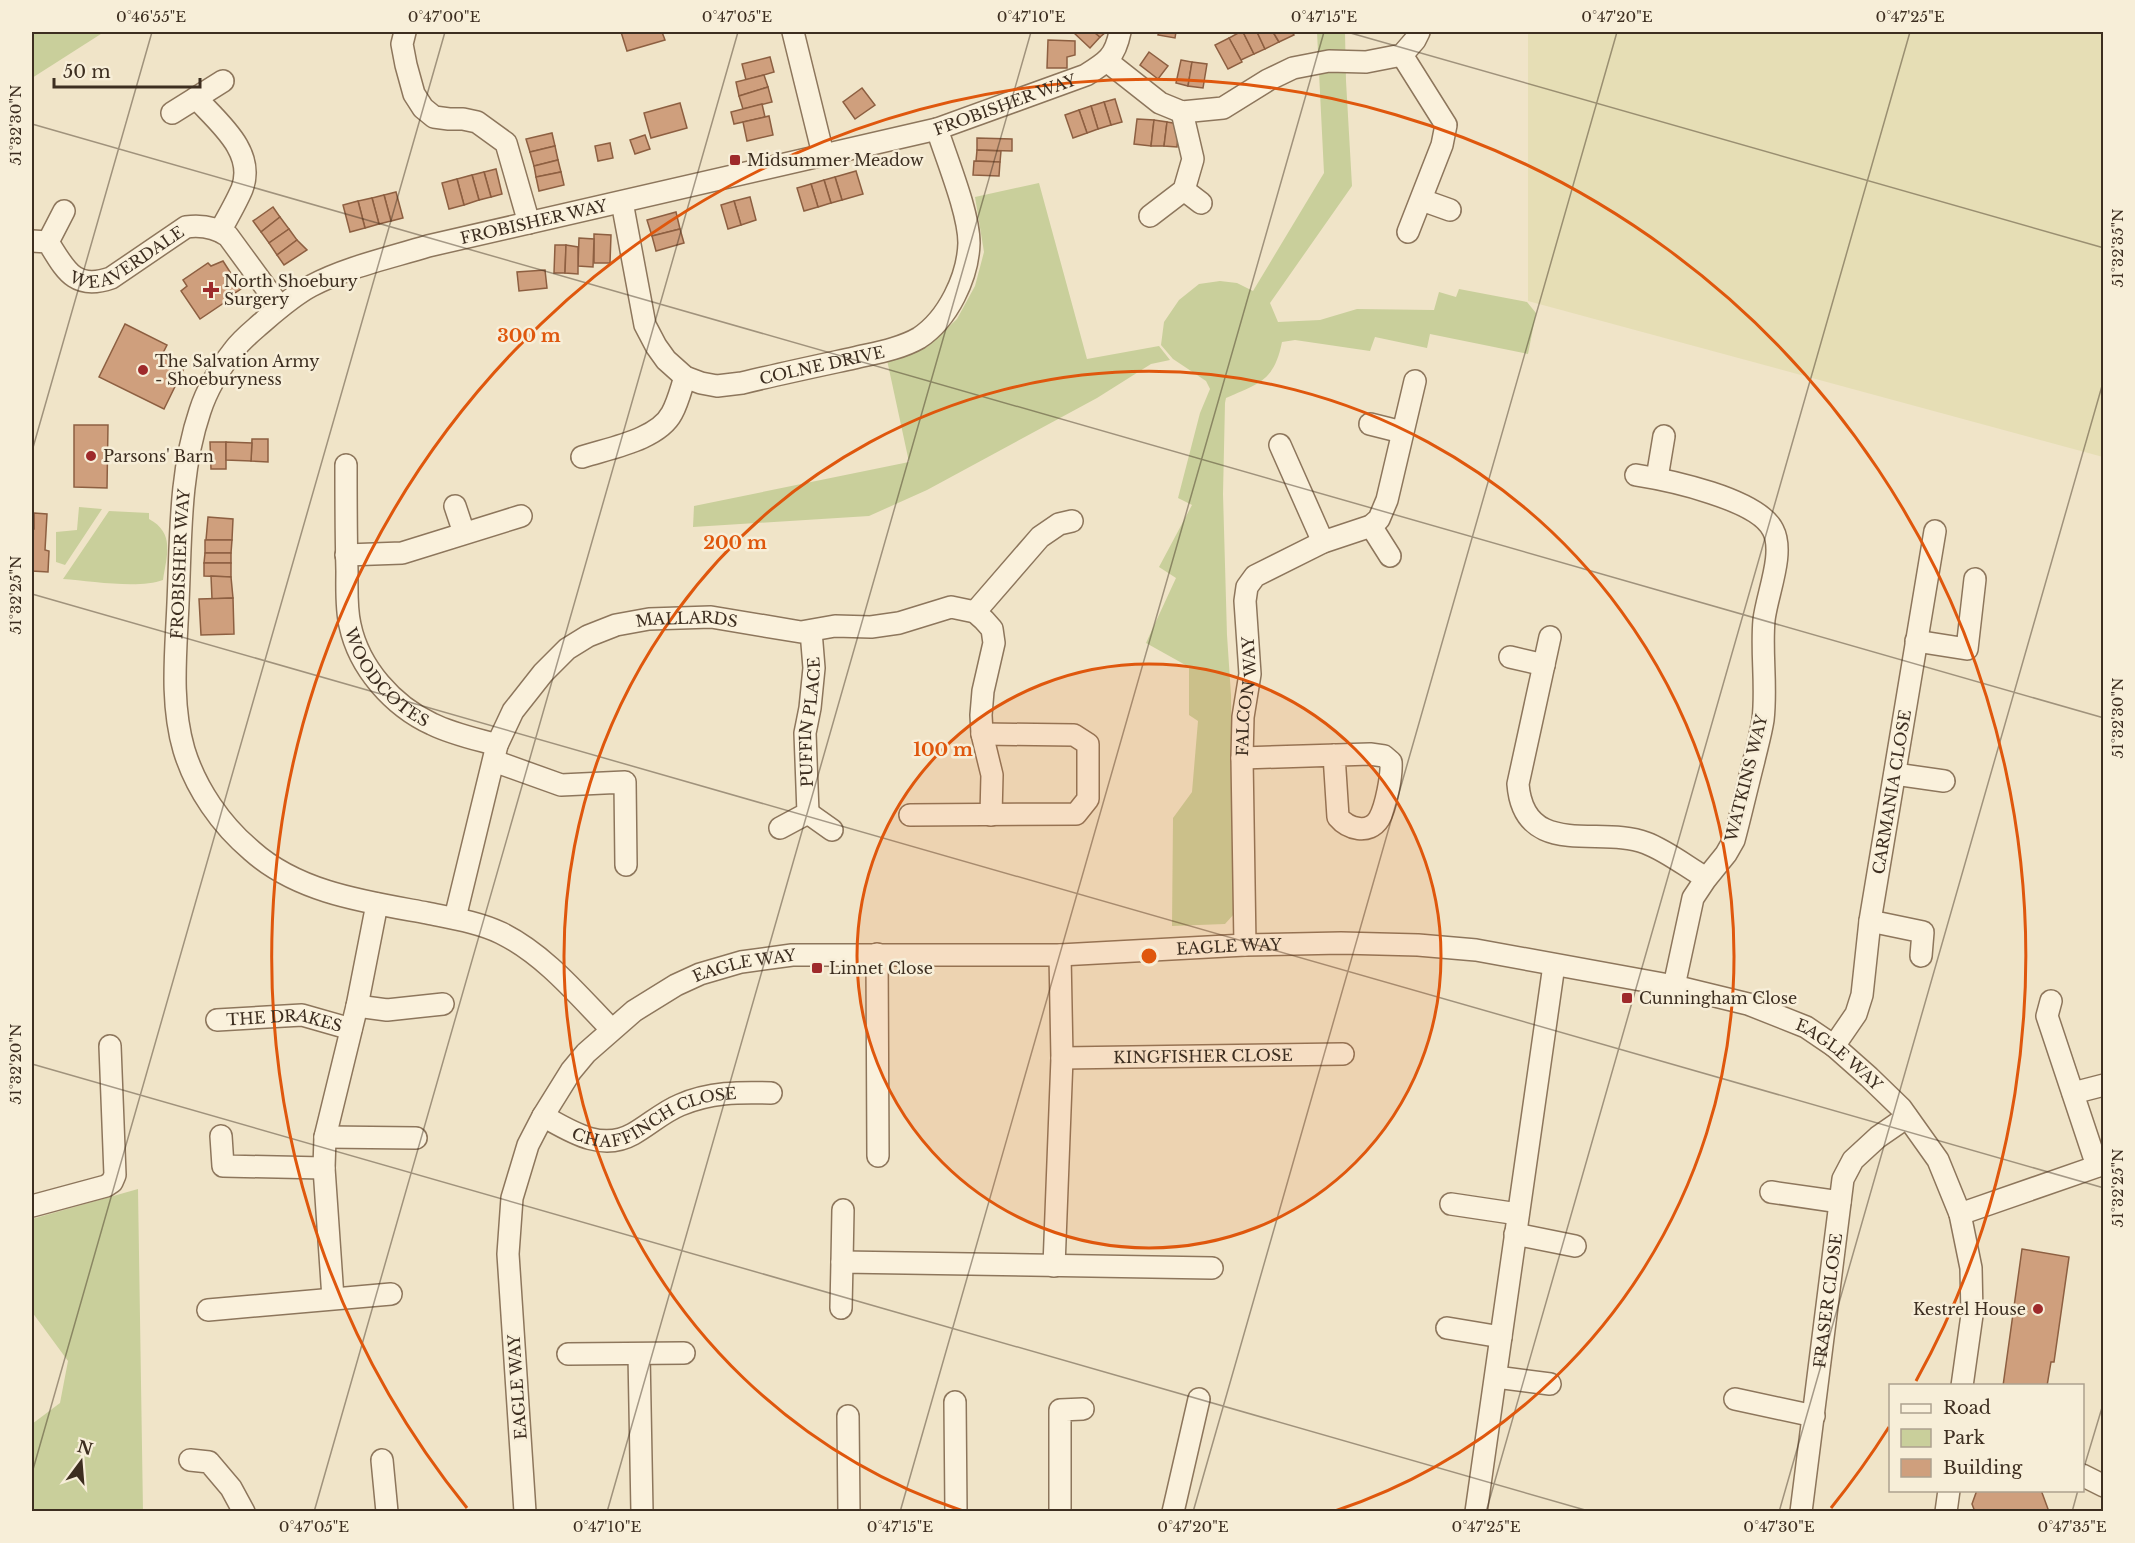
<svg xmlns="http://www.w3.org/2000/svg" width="2135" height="1543" viewBox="0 0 2135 1543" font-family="'Libre Baskerville',serif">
	<rect width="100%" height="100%" fill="#f0e4c8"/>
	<path fill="#e6deb5" d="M1528,32H2103V457L1528,301Z"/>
	<g fill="#c9cf9b">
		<path d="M32,32H104L32,78Z"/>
		<path d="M1317,32H1345L1346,81L1352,186L1270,303L1278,322L1320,320L1357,309L1434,310L1439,292L1456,297L1459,289L1527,302L1536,313L1528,354L1430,334L1427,348L1375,337L1370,351L1295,340L1282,342C1274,381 1260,383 1226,398L1225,403L1223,494L1227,635L1231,695L1233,861L1236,903L1234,914L1225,924L1172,926L1173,818L1192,792L1198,721L1189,715V667L1146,643L1176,578L1159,567L1192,505L1178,498L1200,413L1210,389L1206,381L1173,359L1161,345L1164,322L1179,300L1199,284L1220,281L1237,283L1253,291L1324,173Z"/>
		<path d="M1039,183L1087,359L1159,346L1170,360L1151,364L1097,398L927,490L869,516L693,527L694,506L909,462L887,360L927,347L957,319L975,286L984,252L975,197Z"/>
		<path d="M79,507L102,509L65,565L56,562V532L77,530Z"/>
		<path d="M109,511L149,513V519C175,533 167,555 163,580C139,589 90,581 63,579Z"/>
		<path d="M138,1189L143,1511H32V1424L60,1403L68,1361L32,1312V1219Z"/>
	</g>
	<g fill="#cf9f7d" stroke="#8d5f41" stroke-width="1.5">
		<path d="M621,32H662L665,40L627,51Z"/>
		<path d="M1073,32H1094L1100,37L1090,48Z"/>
		<path d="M1094,32H1106L1100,37Z"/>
		<path d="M1159,32H1176L1175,38L1158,35Z"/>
		<path d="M1240,32H1243L1254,54L1241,60L1229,38Z"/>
		<path d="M1243,32H1257L1265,49L1254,54Z"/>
		<path d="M1257,32H1273L1279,42L1265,49Z"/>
		<path d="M1273,32H1292L1294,35L1279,42Z"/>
		<path d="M1229,38L1242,62L1228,69L1215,45Z"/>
		<path d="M1048,40L1075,41V55L1067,57V68H1047Z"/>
		<path d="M1149,52L1168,66L1158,79L1140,65Z"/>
		<path d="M770,57L774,72L746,80L742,64Z"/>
		<path d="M1181,60L1192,62L1188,86L1176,83Z"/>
		<path d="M1192,62L1207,64L1203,88L1188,86Z"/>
		<path d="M764,75L768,87L739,96L736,82Z"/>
		<path d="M768,87L772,102L743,109L739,96Z"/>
		<path d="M862,88L875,105L855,119L843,102Z"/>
		<path d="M1115,99L1122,122L1111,125L1104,102Z"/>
		<path d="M1104,102L1111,125L1098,129L1091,106Z"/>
		<path d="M680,103L687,128L651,138L644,113Z"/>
		<path d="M762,104L765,117L734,124L731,112Z"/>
		<path d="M1091,106L1098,129L1087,133L1079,110Z"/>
		<path d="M1079,110L1087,133L1073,138L1065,115Z"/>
		<path d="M769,116L773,135L747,141L743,122Z"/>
		<path d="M1137,119L1154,120L1151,146L1134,144Z"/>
		<path d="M1154,120L1167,122L1164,146H1151Z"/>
		<path d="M1167,122L1179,124L1177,147L1164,146Z"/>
		<path d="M552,133L555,146L530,152L526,139Z"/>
		<path d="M645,135L650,149L635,154L630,140Z"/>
		<path d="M977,138L1012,139V151L977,150Z"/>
		<path d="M610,143L613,158L598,161L595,146Z"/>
		<path d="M555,146L558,160L534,166L530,152Z"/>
		<path d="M977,150L1001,151L1000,162L976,161Z"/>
		<path d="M558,160L561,172L536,177L534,166Z"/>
		<path d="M974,161L1000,162L999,176L973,175Z"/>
		<path d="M496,169L502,194L491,197L484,172Z"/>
		<path d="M856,171L863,194L842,200L835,177Z"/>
		<path d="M484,172L491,197L479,200L472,175Z"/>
		<path d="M561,172L564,185L539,191L536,177Z"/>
		<path d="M472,175L479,200L464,205L457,179Z"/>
		<path d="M835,177L842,200L831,203L824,180Z"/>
		<path d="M457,179L464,205L449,209L442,183Z"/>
		<path d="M824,180L831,203L818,207L811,184Z"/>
		<path d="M811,184L818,207L804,211L797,188Z"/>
		<path d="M396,192L403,218L391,221L384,195Z"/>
		<path d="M384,195L391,221L379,224L372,198Z"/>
		<path d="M750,197L756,220L741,225L734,201Z"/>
		<path d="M372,198L379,224L365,228L358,201Z"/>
		<path d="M358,201L365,228L350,232L343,205Z"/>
		<path d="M734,201L741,225L728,229L721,205Z"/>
		<path d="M273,207L280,217L261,232L253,221Z"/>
		<path d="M676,212L680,229L652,236L647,220Z"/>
		<path d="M280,217L289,229L269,243L261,232Z"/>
		<path d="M289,229L297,240L277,255L269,243Z"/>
		<path d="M680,229L684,243L656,251L652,236Z"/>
		<path d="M594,234L611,235L610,263H594Z"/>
		<path d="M579,238L594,239L593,267L578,266Z"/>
		<path d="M297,240L307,250L284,265L277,255Z"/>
		<path d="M555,245H566L565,273H554Z"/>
		<path d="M566,245L578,247V274L565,273Z"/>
		<path d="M223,261L241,289L232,295L234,296L200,319L181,291L187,286L183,280L208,263L211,266Z"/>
		<path d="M545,270L547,288L519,291L517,272Z"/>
		<path d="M125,324L167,345L163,353L186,364L164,409L99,377Z"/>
		<path d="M74,425H108L107,488L74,487Z"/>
		<path d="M252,439H268V462L251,461Z"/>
		<path d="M210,442H226V469H211Z"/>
		<path d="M226,442L252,443L251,461L226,460Z"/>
		<path d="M34,513L47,514L45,550L49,551L48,572L32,571V529H34Z"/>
		<path d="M208,517L233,519L232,540H206Z"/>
		<path d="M205,540H232L231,553H205Z"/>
		<path d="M205,553H231V563H204Z"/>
		<path d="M204,563H231V577L204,576Z"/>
		<path d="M211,576L231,577L233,598L212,599Z"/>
		<path d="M233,598L234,634L201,635L199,599Z"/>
		<path d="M2022,1249L2069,1257L2054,1362H2051L2047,1386H2003Z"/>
		<path d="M1977,1490H2041L2048,1509L2047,1512H1975L1972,1504Z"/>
	</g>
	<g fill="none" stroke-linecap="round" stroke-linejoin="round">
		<g stroke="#8d765c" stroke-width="24">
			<g id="street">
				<path d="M405,32L402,44L406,65L414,94L423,108L434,117L449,119H463L477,122L506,143L529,223"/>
				<path d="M793,32L823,154"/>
				<path d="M1402,55L1446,125L1442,145L1408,232"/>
				<path d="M1108,62L1160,103L1182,112L1223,108L1268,80L1293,68L1329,61L1366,62L1402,55L1415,40L1419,32"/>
				<path d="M196,98L223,81"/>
				<path d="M172,113L196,98C219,123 256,152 242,189C236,203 228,217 220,231"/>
				<path d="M1184,190L1201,203"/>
				<path d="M1422,200L1450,210"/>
				<path id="s1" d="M622,202L645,325L656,346L666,360L685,377L701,383L717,386L742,383C779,374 817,366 854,358C875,353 900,349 919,338C948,319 968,277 969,243C969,213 947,160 937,129"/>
				<path d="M1150,216L1184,190L1193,159L1182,112"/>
				<path id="s2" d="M32,241L48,242C65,269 74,291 111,278L186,227C201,225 215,227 228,236L280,307"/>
				<path d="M48,242L64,211"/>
				<path d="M1370,424L1402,432"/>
				<path d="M1280,445L1323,542"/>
				<path d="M582,457C609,448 658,440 672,413C678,402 681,389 685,377"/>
				<path id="s3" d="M346,465C346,500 346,535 347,571C347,589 346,608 350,625C359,668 393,706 432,724C452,734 476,739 497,745"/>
				<path d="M1636,475C1668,480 1758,499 1773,530C1785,553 1767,594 1764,620C1761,653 1767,686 1763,720C1761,733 1757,747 1754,760C1747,787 1741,814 1734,840L1726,854L1705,880L1693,898L1674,986"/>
				<path d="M1657,478L1664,436"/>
				<path d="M455,506L464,533"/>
				<path d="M1371,526L1390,556"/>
				<path d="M346,555L402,553L521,516"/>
				<path d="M975,612L1040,537L1059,524L1072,521"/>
				<path d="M1550,637L1518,784C1524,860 1601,825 1646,843C1667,851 1687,867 1706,878"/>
				<path d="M1916,641L1967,649L1975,579"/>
				<path d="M1510,657L1544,665"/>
				<path d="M1242,758L1370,754L1384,756L1391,762C1392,775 1386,807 1379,819C1369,835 1348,829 1338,817L1334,755"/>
				<path d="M494,761L561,785L625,782L626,865"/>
				<path d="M1895,774L1944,781"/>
				<path d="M808,813L832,830"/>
				<path d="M910,815L1076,814L1088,799V744L1074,735L982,734"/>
				<path id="s4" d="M780,828L808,813L805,733L810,708L814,668L811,631"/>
				<path id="s5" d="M455,918L497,745L513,711L543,673L567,649L588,636L616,625L649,619L711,617L801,632L835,626L871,627L899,623L951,607L975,612L984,620L992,629L994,643L983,691L981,715L982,734L992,775L991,815"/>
				<path d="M1870,921L1923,932L1921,956"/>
				<path id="s6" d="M1245,945L1242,758L1243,717L1250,674L1245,601L1247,587L1255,576L1323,542L1371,526L1379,519L1387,500L1415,381"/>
				<path d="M877,954L878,1156"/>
				<path d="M2051,1001L2047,1016L2097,1166"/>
				<path d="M357,1006L387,1010L443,1004"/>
				<path id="s7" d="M217,1020L302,1015L351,1029"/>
				<path id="s8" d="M611,1029C577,994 545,955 501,933C478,922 451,918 427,913C367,902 299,893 252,851C221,825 196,789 184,750C170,702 176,652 178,603C181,539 179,473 200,411C207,389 220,368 234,350C242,339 254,330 264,321C278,309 294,295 311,286C347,267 389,258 428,246L937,129L1086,75C1107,62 1115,57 1120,32"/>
				<path id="s9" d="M1834,1046L1856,1014L1862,995L1870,921L1935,531"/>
				<path id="s10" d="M1062,1058L1343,1054"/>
				<path d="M2073,1093L2104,1085"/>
				<path id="s11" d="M543,1116C570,1131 601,1152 633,1134C649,1125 663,1112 680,1105C710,1092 739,1092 771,1093"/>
				<path d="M221,1136L223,1166L324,1168"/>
				<path d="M325,1137L416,1138"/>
				<path d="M1771,1192L1840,1202"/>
				<path d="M1451,1204L1518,1214"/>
				<path d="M32,1206L106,1186L112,1182L115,1175L110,1046"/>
				<path d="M1960,1214L2104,1164"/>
				<path d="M1515,1234L1575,1246"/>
				<path d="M842,1262L843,1210"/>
				<path d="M1054,1266L1062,1058L1060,955"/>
				<path d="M333,1298L324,1168L325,1137L357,1006L377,904"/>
				<path d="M841,1308L842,1262L1212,1268"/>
				<path d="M208,1310L391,1294"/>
				<path d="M1447,1328L1501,1337"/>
				<path d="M568,1354L684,1353"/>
				<path d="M639,1354L642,1512"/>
				<path d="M1496,1377L1550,1384"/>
				<path d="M1735,1399L1814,1416"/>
				<path d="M955,1402L956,1512"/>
				<path d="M848,1416L849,1512"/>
				<path d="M190,1460L209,1462L231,1488L244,1512"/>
				<path d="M382,1460L387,1512"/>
				<path d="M2082,1475L2104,1486"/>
				<path id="s12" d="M525,1512L508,1254L512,1198L528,1145L543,1116L571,1071L586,1053L634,1011L676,985L700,974L741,962L792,955H1060L1245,945L1341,943L1418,945L1476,950L1674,986L1748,1004L1806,1027L1834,1046L1869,1077L1901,1108L1938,1160L1960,1214L1971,1268L1972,1315L1962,1386"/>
				<path d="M1060,1512V1410L1083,1409"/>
				<path d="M1173,1512L1199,1399"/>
				<path d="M1476,1512L1554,965"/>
				<path id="s13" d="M1801,1512L1843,1179L1853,1160L1878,1137L1907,1117"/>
				<path d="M1946,1512L1949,1490"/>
			</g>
		</g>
		<use href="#street" stroke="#faf1dc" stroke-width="21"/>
	</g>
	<path fill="none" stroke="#3d2e20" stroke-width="1.5" stroke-opacity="0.45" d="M1347,32L2104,248M32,124L2104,718M32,451L152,32M32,594L2104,1188M32,1064L1592,1512M32,1473L445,32M2082,1474L2104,1401M314,1512L738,32M607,1512L1031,32M900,1512L1324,32M1193,1512L1617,32M1486,1512L1910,32M1779,1512L2104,379M2072,1512L2078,1490"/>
	<circle cx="1149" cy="956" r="292" fill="#df570d" fill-opacity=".12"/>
	<g fill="none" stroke="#df570d" stroke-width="3">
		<circle cx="1149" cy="956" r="292"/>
		<path d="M963 1511A585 585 0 1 1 1335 1511"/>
		<path d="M1889 1427A877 877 0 0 1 1831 1508M467 1508A877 877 0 1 1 1916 1381"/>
	</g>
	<g fill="#9e2a2b" stroke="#f7eed8" stroke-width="2">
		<rect x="729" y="154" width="12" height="12" rx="3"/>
		<path d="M208 281h6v6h6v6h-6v6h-6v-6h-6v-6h6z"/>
		<circle cx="143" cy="370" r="6"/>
		<circle cx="91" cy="456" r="6"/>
		<rect x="811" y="962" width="12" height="12" rx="3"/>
		<rect x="1621" y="992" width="12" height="12" rx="3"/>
		<circle cx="2038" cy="1309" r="6"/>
	</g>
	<g text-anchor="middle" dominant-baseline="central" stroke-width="5" stroke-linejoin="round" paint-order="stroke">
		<g font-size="16" fill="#3d2e20" stroke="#f7eed8">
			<text stroke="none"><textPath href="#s8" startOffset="1766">FROBISHER WAY</textPath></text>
			<text stroke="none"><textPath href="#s8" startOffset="1280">FROBISHER WAY</textPath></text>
			<text stroke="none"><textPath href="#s2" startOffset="120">WEAVERDALE</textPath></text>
			<text stroke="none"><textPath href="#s1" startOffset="332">COLNE DRIVE</textPath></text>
			<text stroke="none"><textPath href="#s8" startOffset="722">FROBISHER WAY</textPath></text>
			<text stroke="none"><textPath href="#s5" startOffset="424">MALLARDS</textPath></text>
			<text stroke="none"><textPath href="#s3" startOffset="226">WOODCOTES</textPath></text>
			<text stroke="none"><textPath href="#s6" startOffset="249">FALCON WAY</textPath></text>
			<text stroke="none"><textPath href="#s4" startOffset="123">PUFFIN PLACE</textPath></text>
			<text transform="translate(1746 778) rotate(-76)">WATKINS WAY</text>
			<text stroke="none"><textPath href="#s9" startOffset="264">CARMANIA CLOSE</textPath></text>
			<text stroke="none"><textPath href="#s12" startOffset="1150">EAGLE WAY</textPath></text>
			<text stroke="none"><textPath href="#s12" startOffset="664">EAGLE WAY</textPath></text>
			<text stroke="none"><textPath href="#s7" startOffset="68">THE DRAKES</textPath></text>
			<text stroke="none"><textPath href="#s10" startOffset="141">KINGFISHER CLOSE</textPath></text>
			<text stroke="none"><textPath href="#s12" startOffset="1780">EAGLE WAY</textPath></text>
			<text stroke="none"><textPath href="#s11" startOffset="122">CHAFFINCH CLOSE</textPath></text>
			<text stroke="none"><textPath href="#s13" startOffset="213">FRASER CLOSE</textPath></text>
			<text transform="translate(517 1387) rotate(-94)">EAGLE WAY</text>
		</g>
		<g font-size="16" fill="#3d2e20" stroke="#f7eed8" text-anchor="start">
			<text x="747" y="160">Midsummer Meadow</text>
			<text x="224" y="281">North Shoebury<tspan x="224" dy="18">Surgery</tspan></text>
			<text x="155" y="361">The Salvation Army<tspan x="155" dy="18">- Shoeburyness</tspan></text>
			<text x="103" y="456">Parsons' Barn</text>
			<text x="829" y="968">Linnet Close</text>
			<text x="1639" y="998">Cunningham Close</text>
			<text x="2026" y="1309" text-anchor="end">Kestrel House</text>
		</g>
	</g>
	<circle cx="1149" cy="956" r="9" fill="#df570d" stroke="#f7eed8" stroke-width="3"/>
	<g font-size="18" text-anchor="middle" font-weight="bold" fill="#df570d" stroke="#f7eed8" stroke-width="5" stroke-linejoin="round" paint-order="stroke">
		<text x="529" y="342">300 m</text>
		<text x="735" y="549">200 m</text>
		<text x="943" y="756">100 m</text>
	</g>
	<rect width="2135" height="1543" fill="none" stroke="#f7eed8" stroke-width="66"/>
	<rect x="1889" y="1384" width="195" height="108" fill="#f7eed8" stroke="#ada18e" stroke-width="1.5"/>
	<rect x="1901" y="1404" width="30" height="9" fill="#faf1dc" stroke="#ada18e" stroke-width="1.5"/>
	<text x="1943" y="1414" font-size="18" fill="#3d2e20">Road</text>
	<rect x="1901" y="1429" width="30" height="18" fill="#c9cf9b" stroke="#ada18e" stroke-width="1.5"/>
	<text x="1943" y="1444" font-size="18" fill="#3d2e20">Park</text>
	<rect x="1901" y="1459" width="30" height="18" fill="#cf9f7d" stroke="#ada18e" stroke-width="1.5"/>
	<text x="1943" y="1474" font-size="18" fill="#3d2e20">Building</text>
	<g transform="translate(81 1462) rotate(16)" stroke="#f7eed8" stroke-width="4.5" paint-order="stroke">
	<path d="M0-4.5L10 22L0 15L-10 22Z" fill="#3d2e20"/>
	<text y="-9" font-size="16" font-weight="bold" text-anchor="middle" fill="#3d2e20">N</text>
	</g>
	<path d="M54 78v9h146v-9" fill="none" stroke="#3d2e20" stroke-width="3"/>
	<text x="63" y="78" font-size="18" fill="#3d2e20" stroke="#f7eed8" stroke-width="4.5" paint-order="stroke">50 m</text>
	<rect x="33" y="33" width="2069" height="1477" fill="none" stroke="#3d2e20" stroke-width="2"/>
	<g font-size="15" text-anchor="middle" fill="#3d2e20">
		<text x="151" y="22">0°46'55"E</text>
		<text x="444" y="22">0°47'00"E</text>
		<text x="737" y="22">0°47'05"E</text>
		<text x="1031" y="22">0°47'10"E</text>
		<text x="1324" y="22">0°47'15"E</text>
		<text x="1617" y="22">0°47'20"E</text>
		<text x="1910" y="22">0°47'25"E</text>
		<text transform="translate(16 125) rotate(-90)" y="5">51°32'30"N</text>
		<text transform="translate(2118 248) rotate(-90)" y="5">51°32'35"N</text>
		<text transform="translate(16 595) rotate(-90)" y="5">51°32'25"N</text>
		<text transform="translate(2118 718) rotate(-90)" y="5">51°32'30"N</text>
		<text transform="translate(16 1064) rotate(-90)" y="5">51°32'20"N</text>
		<text transform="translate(2118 1188) rotate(-90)" y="5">51°32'25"N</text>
		<text x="314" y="1532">0°47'05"E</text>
		<text x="607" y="1532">0°47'10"E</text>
		<text x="900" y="1532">0°47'15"E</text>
		<text x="1193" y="1532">0°47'20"E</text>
		<text x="1486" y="1532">0°47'25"E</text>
		<text x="1779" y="1532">0°47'30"E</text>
		<text x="2072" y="1532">0°47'35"E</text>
	</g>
</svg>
